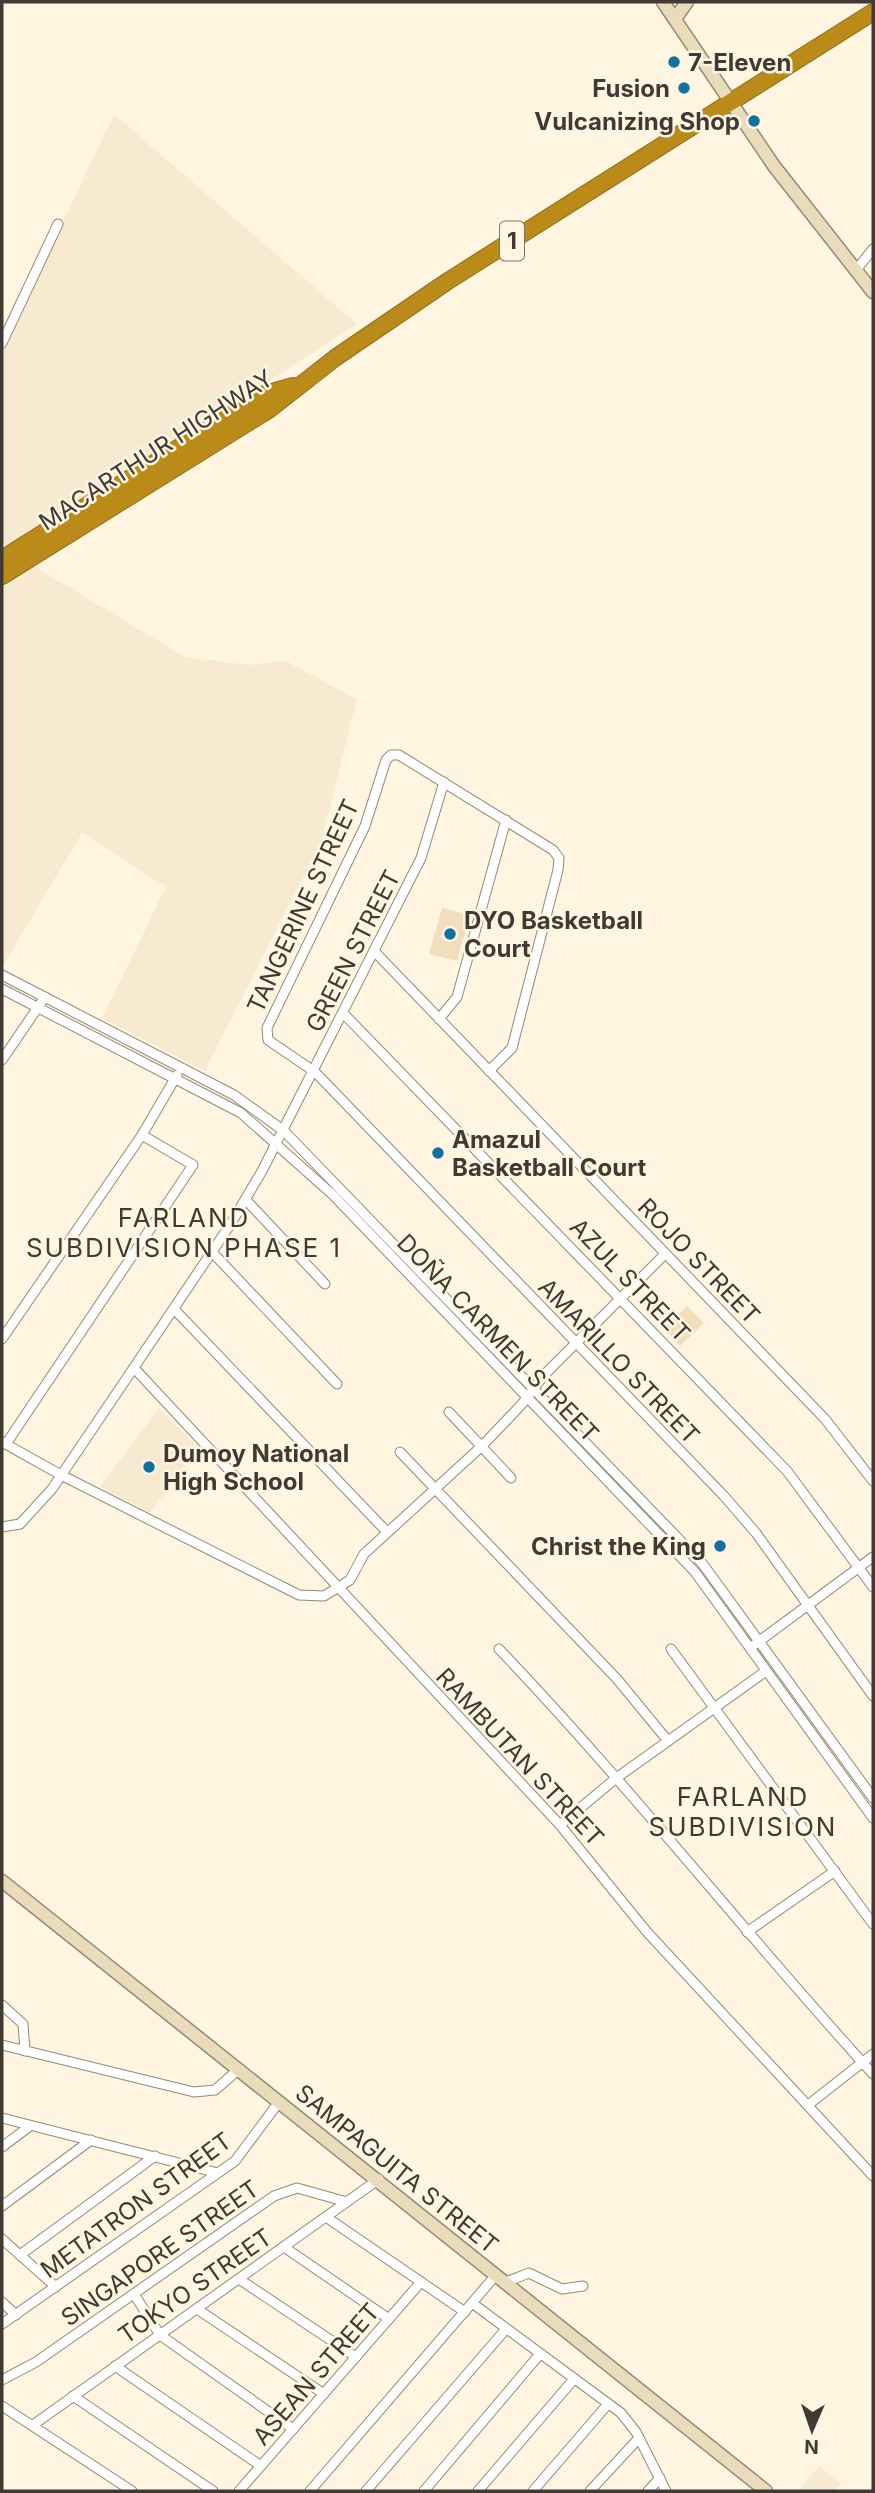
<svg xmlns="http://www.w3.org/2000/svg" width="875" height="2493" viewBox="0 0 875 2493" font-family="Inter,sans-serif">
	<rect width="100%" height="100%" fill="#fff5e1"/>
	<g fill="#f8ead0">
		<path d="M114,114L357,324L10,548L2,542V351Z"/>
		<path d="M29,563L185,657L248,665L286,661L357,699L321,842L205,1071L102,1018L166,887L82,833L2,967V581Z"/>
		<path d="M159,1408L198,1448L150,1513L100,1487Z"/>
		<path d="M819,2466L841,2483L834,2491H798Z"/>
	</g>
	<g fill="#f0debc">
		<path d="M442,908L470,915L457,961L429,954Z"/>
		<path d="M687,1306L704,1323L680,1346L664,1329Z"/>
	</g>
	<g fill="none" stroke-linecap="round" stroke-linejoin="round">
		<g stroke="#928977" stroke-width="11">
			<g id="street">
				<path d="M856,270L873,249"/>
				<path d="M2,343L58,224"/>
				<path d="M374,951L825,1419L873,1481"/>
				<path d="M2,975L234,1095L284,1131L702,1563L873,1798"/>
				<path d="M2,989L241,1113L333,1195L695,1572L873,1818"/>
				<path d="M343,1013L787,1471L873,1587"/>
				<path d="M439,1019L457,997L506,820"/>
				<path d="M2,1060L45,997"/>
				<path d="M489,1071L512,1048L558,870L559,858L553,850L399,755H391L386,760L365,826L267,1028L268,1040L315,1072L724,1496L756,1533L873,1696"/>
				<path d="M246,1200L325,1284"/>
				<path d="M212,1252L337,1384"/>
				<path d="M174,1309L387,1532"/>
				<path d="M2,1339L142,1135L177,1075"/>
				<path d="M134,1368L560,1825L647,1932L873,2176"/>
				<path d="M449,1412L511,1478"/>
				<path d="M2,1442L61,1475L299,1595L324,1596L350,1580L364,1554L482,1446L522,1404L544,1375L665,1254"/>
				<path d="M6,1444L193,1165L142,1135"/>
				<path d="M400,1452L617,1679L668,1741"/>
				<path d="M2,1527L20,1524L52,1489L230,1225L262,1171L421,858L444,782"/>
				<path d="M754,1645L873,1557"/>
				<path d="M499,1649C629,1785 746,1935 873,2074"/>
				<path d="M671,1649L873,1924"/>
				<path d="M560,1825L615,1779L766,1671"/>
				<path d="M747,1932L835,1871"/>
				<path d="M2,2005L23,2024L25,2051"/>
				<path d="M2,2045L194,2092L215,2090L238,2070"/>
				<path d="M808,2105L873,2054"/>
				<path d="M2,2118L218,2173"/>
				<path d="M2,2147L30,2126"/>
				<path d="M2,2206L91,2140"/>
				<path d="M326,2217L465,2312"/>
				<path d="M2,2239L56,2287"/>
				<path d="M284,2247L389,2319"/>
				<path d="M20,2255L155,2156"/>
				<path d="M239,2279L356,2357"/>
				<path d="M506,2282L529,2273L562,2289L583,2286"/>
				<path d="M134,2294L160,2335L293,2429"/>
				<path d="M2,2302L16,2315"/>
				<path d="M472,2303L621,2413L636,2432L666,2491"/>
				<path d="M197,2309L324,2394"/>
				<path d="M2,2324L235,2161L279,2102"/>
				<path d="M115,2366L261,2466"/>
				<path d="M2,2380L36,2362L274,2196L297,2188L347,2202"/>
				<path d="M73,2396L213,2491"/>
				<path d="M2,2406L132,2491"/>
				<path d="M33,2425L379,2179"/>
				<path d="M239,2491L421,2282"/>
				<path d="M310,2491L496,2275"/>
				<path d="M366,2491L506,2329"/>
				<path d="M424,2491L540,2354"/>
				<path d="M478,2491L574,2379"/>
				<path d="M533,2491L608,2404"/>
				<path d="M590,2491L639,2438"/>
				<path d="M648,2491L660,2478"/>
			</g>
		</g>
		<g stroke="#928977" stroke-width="15">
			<g id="secondary">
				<path d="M663,2L774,166L873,292"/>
				<path d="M675,19L687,2"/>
				<path d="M2,1881L766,2491"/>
			</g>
		</g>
		<g stroke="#8f6f22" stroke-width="18">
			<g id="highway">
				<path d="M2,559L262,395L293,386"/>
				<path d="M2,576L270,409L335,358L448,281L873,12"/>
			</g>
		</g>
		<use href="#street" stroke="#fff" stroke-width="9"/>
		<use href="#secondary" stroke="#eadcba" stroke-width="12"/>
		<use href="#highway" stroke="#ba8b19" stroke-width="16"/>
	</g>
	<g fill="#11719f" stroke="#fff5e1" stroke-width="2.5">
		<circle cx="674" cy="62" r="7"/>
		<circle cx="684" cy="88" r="7"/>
		<circle cx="754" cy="121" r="7"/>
		<circle cx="450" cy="934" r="7"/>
		<circle cx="438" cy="1153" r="7"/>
		<circle cx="149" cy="1467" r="7"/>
		<circle cx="720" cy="1546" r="7"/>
	</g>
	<g text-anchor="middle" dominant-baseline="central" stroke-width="5" stroke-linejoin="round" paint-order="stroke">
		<rect fill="#fff5e1" stroke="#797368" stroke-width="2" x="500" y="221.5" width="24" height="39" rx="5"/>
		<g font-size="23" font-weight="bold" fill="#3f3b34">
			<text x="512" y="241">1</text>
		</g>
		<g font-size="24" font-weight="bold" fill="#3f3b34" stroke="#fff5e1" text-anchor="start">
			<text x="688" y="62">7-Eleven</text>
			<text x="670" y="88" text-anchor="end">Fusion</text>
			<text x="740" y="121" text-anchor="end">Vulcanizing Shop</text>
			<text x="464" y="920">DYO Basketball<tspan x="464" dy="28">Court</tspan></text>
			<text x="452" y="1139">Amazul<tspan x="452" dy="28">Basketball Court</tspan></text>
			<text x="163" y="1453">Dumoy National<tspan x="163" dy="28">High School</tspan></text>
			<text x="706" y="1546" text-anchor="end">Christ the King</text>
		</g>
		<g font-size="24" fill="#3f3b34" stroke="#fff5e1">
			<text transform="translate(156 450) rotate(-33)">MACARTHUR HIGHWAY</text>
			<text transform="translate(303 906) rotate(-65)">TANGERINE STREET</text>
			<text transform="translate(353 951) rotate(-63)">GREEN STREET</text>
			<text transform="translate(699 1261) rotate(46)">ROJO STREET</text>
			<text transform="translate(630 1280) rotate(46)">AZUL STREET</text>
			<text transform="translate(498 1338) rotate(46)">DOÑA CARMEN STREET</text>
			<text transform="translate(619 1361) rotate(46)">AMARILLO STREET</text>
			<text transform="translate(520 1757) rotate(47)">RAMBUTAN STREET</text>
			<text transform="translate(397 2169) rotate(39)">SAMPAGUITA STREET</text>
			<text transform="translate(136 2205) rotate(-36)">METATRON STREET</text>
			<text transform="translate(160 2253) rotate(-35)">SINGAPORE STREET</text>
			<text transform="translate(195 2286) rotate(-35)">TOKYO STREET</text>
			<text transform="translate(316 2374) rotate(-49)">ASEAN STREET</text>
		</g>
		<g font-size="26" letter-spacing="2" fill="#3f3b34" stroke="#fff5e1">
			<text x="184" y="1217">FARLAND<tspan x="184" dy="30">SUBDIVISION PHASE 1</tspan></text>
			<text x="743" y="1796">FARLAND<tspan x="743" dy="30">SUBDIVISION</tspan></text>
		</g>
	</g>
	<rect width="875" height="2493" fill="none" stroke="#3f3b34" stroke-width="7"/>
	<g transform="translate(812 2430) rotate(182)" stroke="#fff5e1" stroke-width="5" paint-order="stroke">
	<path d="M0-5L12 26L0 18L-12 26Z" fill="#3f3b34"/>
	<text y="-10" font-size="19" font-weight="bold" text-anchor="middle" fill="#3f3b34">N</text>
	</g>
</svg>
